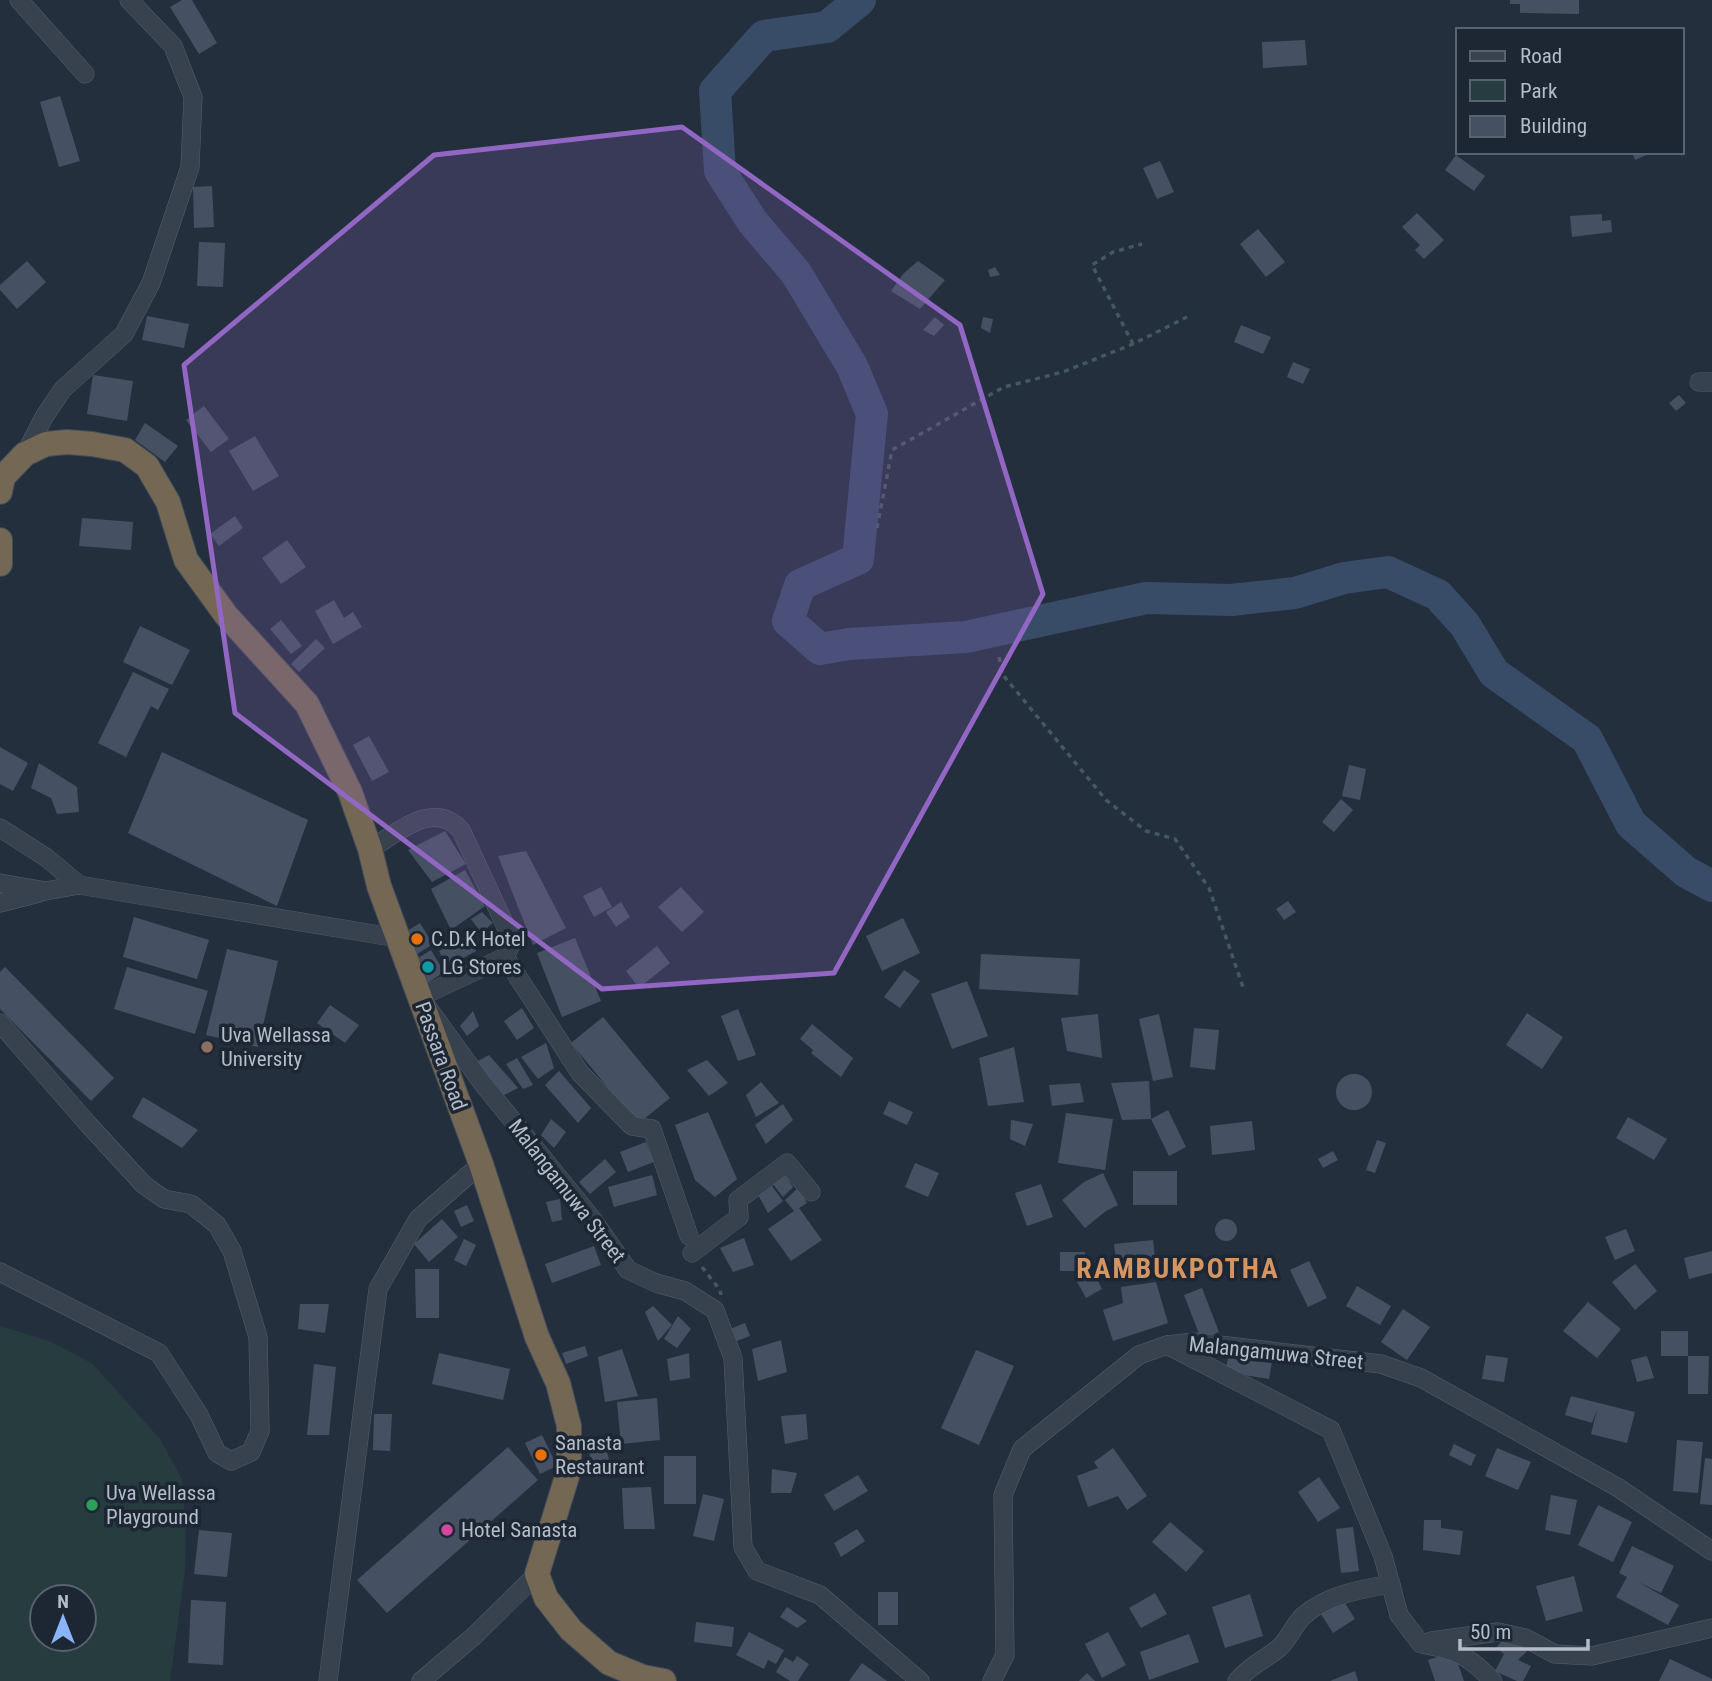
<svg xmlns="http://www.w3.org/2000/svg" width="1712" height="1681" viewBox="0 0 1712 1681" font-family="'Roboto Condensed',sans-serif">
	<rect width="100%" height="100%" fill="#242f3e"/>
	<path fill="#263c3f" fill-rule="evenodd" d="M0,1326L52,1342L93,1364L160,1439L182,1479L186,1532L185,1571L170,1681H0ZM42,1597H84V1639H42Z"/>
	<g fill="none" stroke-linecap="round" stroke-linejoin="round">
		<path stroke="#394c67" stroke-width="32" d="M860,0L827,27L764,36L715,91L720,171L752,221L796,273L852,366L872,414L858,559L800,585L788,621L820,649L849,644L966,637L1146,598L1231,600L1295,593L1344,578L1388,572L1438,595L1465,625L1494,673L1587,739L1631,824L1686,872L1712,886"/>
	</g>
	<g fill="#455162">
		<path d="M182,0H192L217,43L199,54L170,7Z"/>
		<path d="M1510,0H1579V14L1520,13V4H1510Z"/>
		<path d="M1305,40L1307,65L1263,68L1262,42Z"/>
		<path d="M60,96L80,161L59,167L40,102Z"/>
		<path d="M1632,152H1653L1635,160Z"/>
		<path d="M1456,155L1485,176L1474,191L1445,170Z"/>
		<path d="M1160,161L1174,192L1157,199L1143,168Z"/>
		<path d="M212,186L214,227L194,228L193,187Z"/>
		<path d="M1417,213L1444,240L1424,259L1415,250L1420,245L1402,227Z"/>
		<path d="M1602,214V221L1611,220L1612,232L1572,237L1570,216Z"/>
		<path d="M1258,229L1285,262L1266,277L1240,244Z"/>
		<path d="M199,242L225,243L223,287L197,286Z"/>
		<path d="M27,261L46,282L17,309L0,290V285Z"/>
		<path d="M918,261L945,280L920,309L891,291L903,274Z"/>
		<path d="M995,267L1000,275L990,277L988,270Z"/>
		<path d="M147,316L189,324L184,348L142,340Z"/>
		<path d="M935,317L944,325L934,336L923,330Z"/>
		<path d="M983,317L993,319L990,333L981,328Z"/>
		<path d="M1241,325L1271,337L1263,354L1234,342Z"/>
		<path d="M1293,362L1310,369L1303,384L1287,377Z"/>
		<path d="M93,375L133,381L127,421L87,414Z"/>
		<path d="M1679,395L1686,403L1676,411L1669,403Z"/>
		<path d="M204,406L229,439L211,452L186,420Z"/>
		<path d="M145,423L178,446L165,462L135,440Z"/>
		<path d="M255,436L279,476L253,491L229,451Z"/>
		<path d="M235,516L243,528L219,546L210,534Z"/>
		<path d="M82,518L133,522L131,550L79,546Z"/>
		<path d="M287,540L306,567L281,584L262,558Z"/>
		<path d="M334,600L344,618L353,612L362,627L333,644L315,611Z"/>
		<path d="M281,620L302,646L291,654L270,629Z"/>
		<path d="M140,626L190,650L172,685L123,662Z"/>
		<path d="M316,639L325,648L299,672L291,664Z"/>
		<path d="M133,672L169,689L158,710L151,706L126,757L98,743Z"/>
		<path d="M369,736L389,772L372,781L353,745Z"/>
		<path d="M0,747L28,763L13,791L0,784Z"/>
		<path d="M162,752L308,820L277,906L128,833Z"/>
		<path d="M39,763L77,787L79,812L57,814L51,798L31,788Z"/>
		<path d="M1349,765L1366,769L1360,800L1342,796Z"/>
		<path d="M1341,799L1353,810L1334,832L1322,822Z"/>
		<path d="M445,831L466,864L432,882L408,850Z"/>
		<path d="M526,851L566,928L533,945L498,856Z"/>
		<path d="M465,870L485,906L451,930L431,889Z"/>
		<path d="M601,887L612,907L594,917L583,896Z"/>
		<path d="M681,887L704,912L682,932L658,907Z"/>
		<path d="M1288,901L1296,912L1284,920L1276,909Z"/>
		<path d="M621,902L630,917L616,927L606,912Z"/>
		<path d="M482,912L493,923L481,933L471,919Z"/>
		<path d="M134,917L209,940L197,979L123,957Z"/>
		<path d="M903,918L920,953L882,971L866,936Z"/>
		<path d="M420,923L433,944L414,956L401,935Z"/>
		<path d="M469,936L476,951L447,967L439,951Z"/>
		<path d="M575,938L601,1001L562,1017L537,953Z"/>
		<path d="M657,946L670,963L639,988L626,971Z"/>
		<path d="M227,949L278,961L258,1047L206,1035Z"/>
		<path d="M431,950L444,972L426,984L412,962Z"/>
		<path d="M981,954L1080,959L1078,995L979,989Z"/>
		<path d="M5,967L114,1078L91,1101L0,1009V972Z"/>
		<path d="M127,967L208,991L195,1034L114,1009Z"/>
		<path d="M904,970L920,981L900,1008L884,997Z"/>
		<path d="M967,981L988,1036L952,1049L931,994Z"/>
		<path d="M330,1005L359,1025L345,1043L317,1023Z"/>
		<path d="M522,1008L534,1028L517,1040L504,1021Z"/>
		<path d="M738,1009L756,1055L738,1061L721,1016Z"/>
		<path d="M473,1011L479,1026L467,1036L460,1026Z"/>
		<path d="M1527,1013L1563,1037L1542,1069L1506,1045Z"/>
		<path d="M1098,1014L1102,1058L1067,1051L1061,1018Z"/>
		<path d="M1159,1014L1173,1077L1153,1081L1139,1019Z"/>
		<path d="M603,1017L670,1098L638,1124L571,1043Z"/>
		<path d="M812,1024L853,1058L841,1077L811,1053L813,1050L800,1039Z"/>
		<path d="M1194,1028L1219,1030L1215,1070L1190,1067Z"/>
		<path d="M546,1043L554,1068L538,1079L521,1057Z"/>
		<path d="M1014,1047L1024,1102L988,1106L979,1058Z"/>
		<path d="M489,1055L518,1088L500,1097L474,1063Z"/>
		<path d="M517,1058L533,1085L523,1089L506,1064Z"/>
		<path d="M707,1060L728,1083L709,1096L687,1070Z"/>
		<path d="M559,1071L591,1108L578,1123L545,1085Z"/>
		<circle cx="1354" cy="1092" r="18"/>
		<path d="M1149,1081L1151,1119L1122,1120L1111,1083Z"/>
		<path d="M761,1082L779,1103L756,1117L746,1095Z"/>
		<path d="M1080,1083L1084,1102L1052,1106L1049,1085Z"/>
		<path d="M143,1097L198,1130L182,1148L132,1117Z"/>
		<path d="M889,1101L913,1112L907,1125L883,1114Z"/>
		<path d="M783,1104L793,1120L766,1144L755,1125Z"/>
		<path d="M1168,1110L1186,1147L1169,1156L1151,1119Z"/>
		<path d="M708,1112L737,1179L715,1197L695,1180L675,1125Z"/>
		<path d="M1066,1113L1113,1119L1105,1170L1058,1163Z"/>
		<path d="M1628,1117L1667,1139L1654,1160L1616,1138Z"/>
		<path d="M551,1119L566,1132L554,1148L541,1135Z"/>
		<path d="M1011,1120L1033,1124L1025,1146L1010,1139Z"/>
		<path d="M1252,1121L1255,1150L1212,1155L1210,1126Z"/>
		<path d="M1377,1140L1386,1143L1375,1173L1366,1170Z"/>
		<path d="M646,1142L654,1162L628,1172L620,1152Z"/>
		<path d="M1333,1151L1338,1160L1323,1168L1318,1159Z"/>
		<path d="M605,1159L616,1172L590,1194L579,1182Z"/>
		<path d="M915,1163L939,1173L928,1197L905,1187Z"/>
		<path d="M781,1168L793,1187L783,1197L769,1179Z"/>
		<rect x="1133" y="1171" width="44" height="34"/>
		<path d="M1103,1173L1118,1205L1106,1211L1085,1228L1062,1200L1084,1182Z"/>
		<path d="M652,1175L657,1195L614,1207L608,1187Z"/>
		<path d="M769,1182L783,1201L768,1213L757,1193Z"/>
		<path d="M1041,1184L1053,1217L1027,1226L1015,1193Z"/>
		<path d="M798,1188L807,1203L799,1208L822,1240L791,1261L768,1229L794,1211L785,1200Z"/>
		<path d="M560,1199L562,1220L552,1222L546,1202Z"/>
		<path d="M467,1205L474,1221L461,1227L454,1211Z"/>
		<circle cx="1226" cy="1230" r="11"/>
		<path d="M442,1219L458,1237L429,1262L414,1244Z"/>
		<path d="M1626,1229L1635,1251L1615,1260L1605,1237Z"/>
		<path d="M744,1238L754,1265L733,1272L720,1248Z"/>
		<path d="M464,1239L476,1245L466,1266L454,1260Z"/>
		<path d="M1153,1240L1156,1266L1117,1271L1114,1244Z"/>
		<path d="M594,1246L601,1265L552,1283L545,1264Z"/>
		<path d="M1712,1251V1273L1689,1279L1684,1258Z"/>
		<rect x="1060" y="1252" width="25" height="19"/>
		<path d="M1309,1261L1327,1298L1308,1307L1290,1270Z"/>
		<path d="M1635,1264L1657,1291L1635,1310L1612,1282Z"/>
		<path d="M415,1269H439V1318H416Z"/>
		<path d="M1093,1271L1102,1289L1086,1298L1076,1280Z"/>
		<path d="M1156,1282L1168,1323L1113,1341L1103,1310L1123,1303L1121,1287Z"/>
		<path d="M1357,1286L1391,1306L1380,1325L1346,1306Z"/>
		<path d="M1202,1288L1219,1332L1201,1339L1184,1295Z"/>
		<path d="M1588,1302L1621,1329L1597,1358L1563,1331Z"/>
		<path d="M300,1304H329L325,1333L298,1329Z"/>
		<path d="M653,1306L672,1325L658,1341L645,1312Z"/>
		<path d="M1403,1309L1430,1327L1407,1360L1381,1342Z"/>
		<path d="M678,1316L691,1329L677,1348L664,1339Z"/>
		<path d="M745,1323L750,1336L734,1342L730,1329Z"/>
		<rect x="1661" y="1331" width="27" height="25"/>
		<path d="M781,1340L787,1372L758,1381L752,1349Z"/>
		<path d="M585,1346L588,1356L566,1364L562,1353Z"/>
		<path d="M622,1349L638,1396L605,1402L598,1357Z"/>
		<path d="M976,1350L1014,1366L979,1445L941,1428Z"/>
		<path d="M439,1353L510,1369L503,1400L432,1384Z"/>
		<path d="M689,1353L690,1378L670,1381L667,1359Z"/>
		<path d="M1229,1354L1272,1361L1269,1379L1225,1372Z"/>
		<path d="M1486,1355L1508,1358L1504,1382L1482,1379Z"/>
		<path d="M1647,1356L1654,1378L1637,1382L1631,1360Z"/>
		<path d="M1688,1356H1709L1708,1394H1688Z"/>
		<path d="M314,1364L336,1367L329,1435H307Z"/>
		<path d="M1571,1396L1635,1412L1627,1443L1591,1434L1597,1410L1592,1423L1565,1415Z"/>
		<path d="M657,1398L660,1440L621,1444L617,1402Z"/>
		<path d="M374,1414H392L390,1451L373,1450Z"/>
		<path d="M806,1414L808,1439L785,1444L781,1416Z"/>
		<path d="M542,1435L557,1466L540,1474L525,1443Z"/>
		<path d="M1677,1440L1703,1442L1698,1493L1673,1491Z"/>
		<path d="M1454,1444L1476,1455L1471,1466L1449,1455Z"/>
		<path d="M605,1445L613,1473L596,1478L588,1449Z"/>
		<path d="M508,1447L538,1480L387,1613L357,1580Z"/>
		<path d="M1113,1448L1147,1496L1127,1510L1118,1496L1088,1507L1077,1476L1098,1468L1094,1462Z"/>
		<path d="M1497,1448L1531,1462L1518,1490L1485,1476Z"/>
		<rect x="664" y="1456" width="32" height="48"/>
		<path d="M1705,1458L1712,1459V1505L1700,1504Z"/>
		<path d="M772,1469L797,1473L791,1493H771Z"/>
		<path d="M858,1475L868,1491L834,1511L824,1495Z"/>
		<path d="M1319,1477L1340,1508L1318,1522L1298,1492Z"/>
		<path d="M651,1487L655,1529H624L622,1488Z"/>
		<path d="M703,1494L724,1499L714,1541L693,1536Z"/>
		<path d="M1551,1495L1577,1500L1570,1535L1545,1530Z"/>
		<path d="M1598,1505L1632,1522L1613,1562L1578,1545Z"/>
		<path d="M1424,1520H1441V1528L1463,1531L1460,1555L1423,1550Z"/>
		<path d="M1170,1522L1204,1551L1186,1572L1152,1542Z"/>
		<path d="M1353,1527L1359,1571L1341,1573L1336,1529Z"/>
		<path d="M857,1529L865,1541L841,1557L834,1543Z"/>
		<path d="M199,1530L232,1533L227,1577L194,1574Z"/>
		<path d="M1632,1546L1674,1566L1661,1593L1638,1582L1679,1605L1668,1625L1616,1597L1627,1577L1619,1573Z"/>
		<path d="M1574,1576L1583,1611L1546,1621L1536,1586Z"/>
		<rect x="878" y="1592" width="20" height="33"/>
		<path d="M1155,1593L1167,1614L1141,1628L1129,1608Z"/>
		<path d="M1250,1594L1263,1636L1225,1648L1212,1607Z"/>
		<path d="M191,1600L226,1602L223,1665L188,1663Z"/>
		<path d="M1343,1600L1355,1619L1333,1633L1321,1614Z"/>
		<path d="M787,1607L807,1621L797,1628L780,1617Z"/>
		<path d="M696,1622L734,1627L732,1647L694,1642Z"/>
		<path d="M749,1632L784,1650L776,1664L768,1660L764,1669L736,1655Z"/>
		<path d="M1108,1632L1126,1665L1102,1678L1085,1644Z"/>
		<path d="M1189,1634L1199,1662L1149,1680L1140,1652Z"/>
		<path d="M1508,1634L1527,1651L1518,1660L1531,1666L1523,1681H1517L1495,1671L1504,1654L1496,1648Z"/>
		<path d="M1454,1652L1464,1681H1435L1428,1660Z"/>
		<path d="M797,1656L809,1664L798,1681H790L776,1672L785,1657L793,1662Z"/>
		<path d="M1670,1659L1712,1679V1681H1659Z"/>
		<path d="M862,1663L887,1681H849Z"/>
		<path d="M1355,1671L1358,1681H1330Z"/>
		<path d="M1087,1673L1095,1681H1079Z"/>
	</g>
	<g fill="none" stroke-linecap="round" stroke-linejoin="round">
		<g stroke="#565f6c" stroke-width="19">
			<g id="minor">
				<path d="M19,0L85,74"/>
				<path d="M1699,382H1712"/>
				<path d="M25,454L44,417L63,389L124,334L151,283L190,167L193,97L173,46L129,0"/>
				<path d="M0,828L47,858L79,885"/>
				<path d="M370,849C398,833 433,799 461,830L507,929L511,944L505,957L580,1073L632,1126L652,1129L689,1236"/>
				<path d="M0,883L46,891L79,885L398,938"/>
				<path d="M0,903L39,893"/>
				<path d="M505,957L420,997L483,1084L593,1220L628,1270L656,1283L685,1291L715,1310L733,1358L743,1547L757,1571L820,1595L920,1681"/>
				<path d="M0,1023L88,1124L144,1185L164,1199L191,1204L217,1225L232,1251L258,1337L260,1431L251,1452L231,1461L217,1453L199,1415L159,1353L0,1272"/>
				<path d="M692,1253L739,1217L738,1200L787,1163L811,1192"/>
				<path d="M1167,1345L1331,1430L1383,1556L1399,1615L1421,1644C1458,1651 1465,1653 1493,1681"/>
				<path d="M1431,1641L1498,1632L1525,1638L1555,1654L1592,1656L1712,1628"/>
				<path d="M328,1681L378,1289L418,1219L481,1164"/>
				<path d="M421,1681L474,1636L537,1574"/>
				<path d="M992,1681L1005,1655L1003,1495L1022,1449L1139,1355L1167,1345L1194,1342L1381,1364L1421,1378L1617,1487L1712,1551"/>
				<path d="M1237,1681C1250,1665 1265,1660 1280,1647C1288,1640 1294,1625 1303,1616C1327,1595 1361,1589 1391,1584"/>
			</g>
		</g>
		<g stroke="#434c59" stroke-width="26">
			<g id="highway">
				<path d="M0,492L3,477L25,454L46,444L67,442L92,444L125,450L147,466L168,502L186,560L226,615L307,704L350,792L370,849L379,886L481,1164L537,1337L558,1383L569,1426V1470L537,1574L546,1598L571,1630L609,1663L643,1677L664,1681"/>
				<path d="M0,540V564"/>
			</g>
		</g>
		<g stroke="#44595c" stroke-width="3.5" stroke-dasharray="5 5" stroke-linecap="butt">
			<path d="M1133,344L1092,265L1113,252L1142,244"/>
			<path d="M877,528L892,450L1004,387L1063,372L1133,344L1187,317"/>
			<path d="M999,657L1003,675L1106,800L1146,831L1175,839L1209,888L1243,987"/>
			<path d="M702,1267L720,1290L721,1295"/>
		</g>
		<use href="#minor" stroke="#38414e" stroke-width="18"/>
		<use href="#highway" stroke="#746855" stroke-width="24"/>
	</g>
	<path fill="#9266c3" fill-opacity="0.2" stroke="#9266c3" stroke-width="5" stroke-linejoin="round" d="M682,127L960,325L1043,594L834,973L602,989L235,713L184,365L434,155Z"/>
	<g fill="#e8710a" stroke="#1d2633" stroke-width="2.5">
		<circle cx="417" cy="939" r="7"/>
		<circle cx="541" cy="1455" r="7"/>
	</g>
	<circle fill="#0f9aa8" stroke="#1d2633" stroke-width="2.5" cx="428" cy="967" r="7"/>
	<circle fill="#8d6e63" stroke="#1d2633" stroke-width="2.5" cx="207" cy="1047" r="7"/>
	<circle fill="#2e9e5b" stroke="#1d2633" stroke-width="2.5" cx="92" cy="1505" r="7"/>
	<circle fill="#d1479c" stroke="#1d2633" stroke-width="2.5" cx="447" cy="1530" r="7"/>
	<g text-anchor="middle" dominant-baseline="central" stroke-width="7" stroke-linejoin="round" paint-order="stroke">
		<g font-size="21" fill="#b4bcc9" stroke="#1d2633" text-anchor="start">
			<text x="431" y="939">C.D.K Hotel</text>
			<text x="442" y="967">LG Stores</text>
			<text x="221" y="1035">Uva Wellassa<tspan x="221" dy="24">University</tspan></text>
			<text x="555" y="1443">Sanasta<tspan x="555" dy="24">Restaurant</tspan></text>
			<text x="106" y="1493">Uva Wellassa<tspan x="106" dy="24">Playground</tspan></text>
			<text x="461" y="1530">Hotel Sanasta</text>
		</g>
		<g font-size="21" fill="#b4bcc9" stroke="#1d2633">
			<text transform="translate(441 1056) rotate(70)">Passara Road</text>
			<text transform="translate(567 1191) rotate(52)">Malangamuwa Street</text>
			<text transform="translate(1276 1353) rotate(6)">Malangamuwa Street</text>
		</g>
		<g font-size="28" font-weight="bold" letter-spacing="2" fill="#d59563" stroke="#1d2633">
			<text x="1178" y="1268">RAMBUKPOTHA</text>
		</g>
	</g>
	<rect x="1456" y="28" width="228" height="126" fill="#1d2633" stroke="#59626f" stroke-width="2"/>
	<rect x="1470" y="51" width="35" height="10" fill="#38414e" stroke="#59626f" stroke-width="2"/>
	<text x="1520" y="63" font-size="21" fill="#b4bcc9">Road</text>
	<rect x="1470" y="80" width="35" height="21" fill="#263c3f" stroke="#59626f" stroke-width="2"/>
	<text x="1520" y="98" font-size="21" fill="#b4bcc9">Park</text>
	<rect x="1470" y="116" width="35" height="21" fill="#455162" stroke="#59626f" stroke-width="2"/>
	<text x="1520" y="133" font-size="21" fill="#b4bcc9">Building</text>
	<g transform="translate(63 1618)"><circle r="33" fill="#1d2633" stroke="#59626f" stroke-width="2"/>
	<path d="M0-5L12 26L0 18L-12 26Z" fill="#8ab4f8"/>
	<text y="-10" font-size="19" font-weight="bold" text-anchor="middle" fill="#b4bcc9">N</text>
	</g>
	<path d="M1460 1639v10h128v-10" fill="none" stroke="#b4bcc9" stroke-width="3.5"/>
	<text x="1470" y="1639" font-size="21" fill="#b4bcc9" stroke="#1d2633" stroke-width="5" paint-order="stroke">50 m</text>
</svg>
